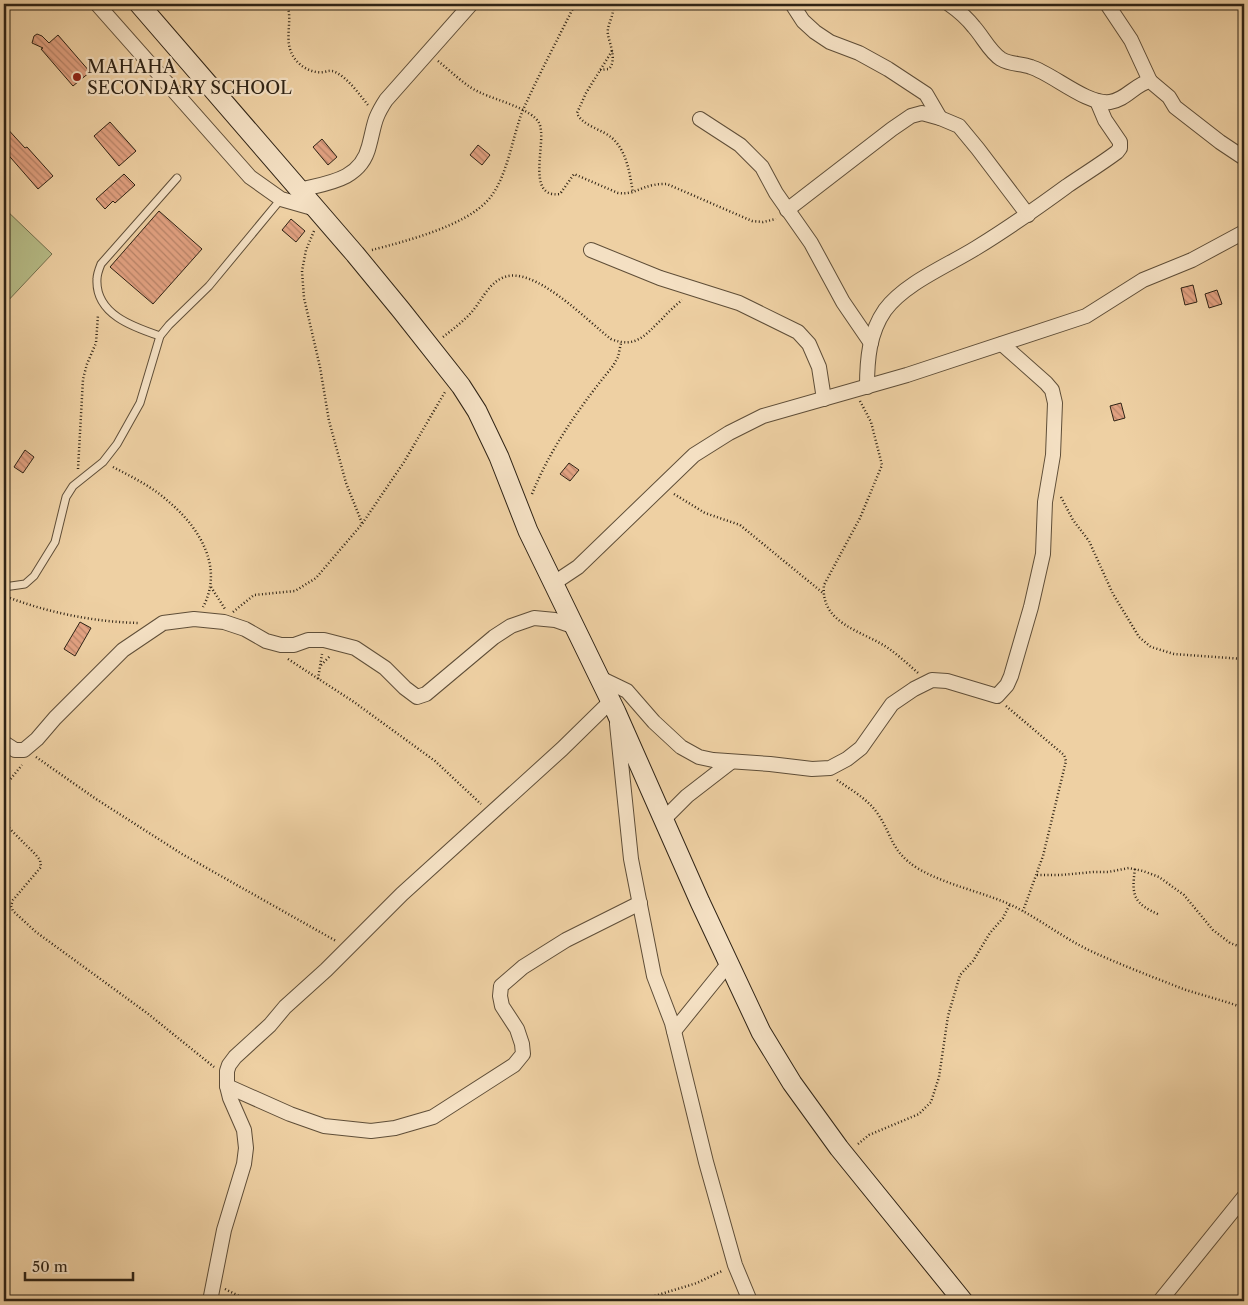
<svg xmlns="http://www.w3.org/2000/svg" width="1248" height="1305" viewBox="0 0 1248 1305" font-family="'Libre Caslon Text',serif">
	<defs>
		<pattern id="building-back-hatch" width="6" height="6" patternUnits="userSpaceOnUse" patternTransform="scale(1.25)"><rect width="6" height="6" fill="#e1a181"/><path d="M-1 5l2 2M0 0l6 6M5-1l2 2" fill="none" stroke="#b78368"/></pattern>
	</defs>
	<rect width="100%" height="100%" fill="#eed0a3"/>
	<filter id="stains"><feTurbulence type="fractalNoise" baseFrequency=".004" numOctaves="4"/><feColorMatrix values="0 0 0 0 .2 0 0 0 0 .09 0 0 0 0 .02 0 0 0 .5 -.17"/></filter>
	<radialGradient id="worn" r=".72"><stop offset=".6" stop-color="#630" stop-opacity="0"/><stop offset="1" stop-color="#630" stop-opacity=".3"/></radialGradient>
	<path fill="#b6bc87" stroke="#72704e" d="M4,208L52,254L4,305Z"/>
	<g fill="url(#building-back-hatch)" stroke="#2f2315">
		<path d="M37,34L42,36L49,43L58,35L90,72L73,86L41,49L43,48L32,43L34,36Z"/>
		<path d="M110,122L136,151L119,166L94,136Z"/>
		<path d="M4,125L25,148L27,147L53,176L38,189L4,150Z"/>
		<path d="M322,139L337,157L328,165L313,147Z"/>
		<path d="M478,145L490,155L482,165L470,155Z"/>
		<path d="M124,174L135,185L115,203L113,201L105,209L96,199Z"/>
		<path d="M159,211L202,249L153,304L110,267Z"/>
		<path d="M291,219L305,231L296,242L282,230Z"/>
		<path d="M1193,285L1197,302L1185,305L1181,288Z"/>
		<path d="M1217,290L1222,304L1209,308L1205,294Z"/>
		<path d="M1121,403L1125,418L1114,421L1110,406Z"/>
		<path d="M25,450L34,457L23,473L14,467Z"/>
		<path d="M569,463L579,470L570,481L560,474Z"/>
		<path d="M80,622L91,628L75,656L64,649Z"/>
	</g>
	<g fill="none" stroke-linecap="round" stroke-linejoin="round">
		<g stroke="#5f4e38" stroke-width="9">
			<g id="service">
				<path d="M160,336C133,327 95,314 97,279C97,274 99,269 101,264L177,178"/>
				<path d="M4,587L25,584L34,576L55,542L66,497L73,486L103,462L117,444L140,403L160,336L169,325L209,286L281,199"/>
			</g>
		</g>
		<g stroke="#5f4e38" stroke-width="16">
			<g id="minor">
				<path d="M97,4L250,177L281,199L316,209"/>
				<path d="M792,4L803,21L815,32L830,42L859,53L888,69L926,94L940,118"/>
				<path d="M949,4C959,11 967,18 974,27C983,37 990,52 1001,59C1011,65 1021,63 1031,67C1053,74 1087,105 1110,102C1126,100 1135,84 1150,81L1169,97L1175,107L1220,142L1244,158"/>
				<path d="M1107,4L1131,40L1150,81"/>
				<path d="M700,119L740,145L762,167L776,193L811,243L843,302L871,343"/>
				<path d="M299,190C328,183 361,180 369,146C375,124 373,120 386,100L471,4"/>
				<path d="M787,210L892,129L911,116L922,113L940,118L959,126L978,149L1028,215"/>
				<path d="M591,250L660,278L739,303L798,332L809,344L819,367L824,399"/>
				<path d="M867,387C867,360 869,333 885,310C905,283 947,266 976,248C1007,229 1037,208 1067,186C1083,175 1101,164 1117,152L1120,148V142L1105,120L1097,101"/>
				<path d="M554,583L578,567L694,455L729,433L763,416L907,375L1086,316L1143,280L1192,260L1244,232"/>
				<path d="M600,678L627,691L654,722L681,747L699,757L713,760L770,764L812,769L830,768L847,759L861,748L892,704L914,689L932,680L947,681L997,696L1007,685L1011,676L1031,607L1043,554L1045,502L1053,455L1055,403L1052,390L1046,383L1002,344"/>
				<path d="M617,724L631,859L654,976L672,1023L706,1162L735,1265L750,1301"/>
				<path d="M4,743L15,750H24L37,739L55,718L123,650L163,623L194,619L224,622L245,629L266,641L281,645H294L308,640H324L355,648L385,668L405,688L417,697L426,694L494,637L511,626L534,618L555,620L575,627"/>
				<path d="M664,819L687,796L731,762"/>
				<path d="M674,1031L729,963"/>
				<path d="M227,1086L290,1114L324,1126L371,1131L395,1128L433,1117L514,1065L523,1054L522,1044L517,1029L502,1006L500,996L501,986L523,967L566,940L640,903"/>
				<path d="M210,1301L224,1230L244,1164L246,1148L244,1130L230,1098L227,1086V1071L229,1065L235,1057L270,1025L285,1007L326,970L402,894L562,749L611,701"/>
				<path d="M1160,1301L1244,1197"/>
			</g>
		</g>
		<g stroke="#2f2315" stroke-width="21">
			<path id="secondary" d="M139,4L355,254L401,310L461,386L477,411L499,457L528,531L616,712L700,902L761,1032L792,1083L839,1148L963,1301"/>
		</g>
		<g stroke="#2f2315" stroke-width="2.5" stroke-dasharray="1 2.5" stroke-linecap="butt">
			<path d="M287,4C293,20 284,39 292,54C297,65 311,74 324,72C328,71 331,70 335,72C348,78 359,94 368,105"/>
			<path d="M612,51L586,93L577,113C582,126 602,129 612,138C627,151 630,175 633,193"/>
			<path d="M438,61C452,72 465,86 481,93C496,100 532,109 539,123C548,140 524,199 560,194L574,174L618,193C634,195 640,187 654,185C658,184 663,184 667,184L752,221L763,222L776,219"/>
			<path d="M600,70L609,69C617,60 610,45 608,35C606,24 616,15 612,4"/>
			<path d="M314,231L306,250L302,271L304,298L320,367L329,421L346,483L362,523"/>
			<path d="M372,250C406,241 466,226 489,199C508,176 512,137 523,110C539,74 558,39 575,4"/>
			<path d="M443,337C452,330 461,323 469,315C480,304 487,285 502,278C533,263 588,322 611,339C636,349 645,335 662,319C668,312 675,306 682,300"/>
			<path d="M860,401L871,422L882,465L860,518L824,585C820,624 863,631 888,648C898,655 908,664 918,673"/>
			<path d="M113,467C132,477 153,487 169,502C200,528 224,568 203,607"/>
			<path d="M78,469L83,379L87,364L96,343L98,315"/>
			<path d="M532,494C551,447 581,405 613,366L618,357L621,343"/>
			<path d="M674,494L705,513L740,525L823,593"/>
			<path d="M1061,497L1073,520L1089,541L1113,594L1139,637L1151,647L1174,654L1244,659"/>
			<path d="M211,587L225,609"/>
			<path d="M10,598C50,613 95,622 139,623"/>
			<path d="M233,612L254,595L295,591L316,578L362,524L404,462L445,392"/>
			<path d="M288,659L354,702L435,761L481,804"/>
			<path d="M321,665L330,656"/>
			<path d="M318,679L322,654"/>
			<path d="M1006,706L1064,755L1066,761L1043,856L1023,911"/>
			<path d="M36,757L96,799L182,854L336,941"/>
			<path d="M837,780C851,790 868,799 878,814C893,837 891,851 917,868C946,885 979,891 1009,904C1039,918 1064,939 1095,953C1124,966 1155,978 1186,990C1205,996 1225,1001 1244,1008"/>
			<path d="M4,787L22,765"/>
			<path d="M4,823L36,855L40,860L41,867L13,900L11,906L13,911L36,932L147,1013L214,1067"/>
			<path d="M1135,869C1131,896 1134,904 1160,915"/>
			<path d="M1037,875H1061L1093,872H1108L1129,868L1143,871L1159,877L1184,895L1213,930L1230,943L1244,948"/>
			<path d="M858,1144L869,1135L919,1114L931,1102L939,1077L948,1016L960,975L973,961L990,933L1003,918L1010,904"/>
			<path d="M225,1289L249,1301"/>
			<path d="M638,1301L697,1283L722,1271"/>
		</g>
		<use href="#service" stroke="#f4e0c3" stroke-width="7"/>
		<use href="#minor" stroke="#f4e0c3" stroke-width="14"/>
		<use href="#secondary" stroke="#f4e0c3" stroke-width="19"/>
	</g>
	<circle fill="#8f2418" stroke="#f4e0c3" stroke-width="2" cx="77" cy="77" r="5"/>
	<g text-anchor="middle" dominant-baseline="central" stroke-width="4.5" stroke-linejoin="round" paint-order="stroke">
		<g font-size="18" fill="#2f2315" stroke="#f4e0c3" text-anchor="start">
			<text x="87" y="67">MAHAHA<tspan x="87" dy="21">SECONDARY SCHOOL</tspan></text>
		</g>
	</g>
	<rect width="1248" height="1305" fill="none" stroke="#eed0a3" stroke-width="20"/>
	<rect x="5" y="5" width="1238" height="1295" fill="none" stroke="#2f2315" stroke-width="2.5"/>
	<rect x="10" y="10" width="1228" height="1285" fill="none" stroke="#2f2315"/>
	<path d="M25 1272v8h108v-8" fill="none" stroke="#2f2315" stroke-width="2.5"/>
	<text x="32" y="1272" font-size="15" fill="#2f2315" stroke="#f4e0c3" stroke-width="4" paint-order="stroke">50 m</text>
	<rect width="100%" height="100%" filter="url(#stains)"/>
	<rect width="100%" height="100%" fill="url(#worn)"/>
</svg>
